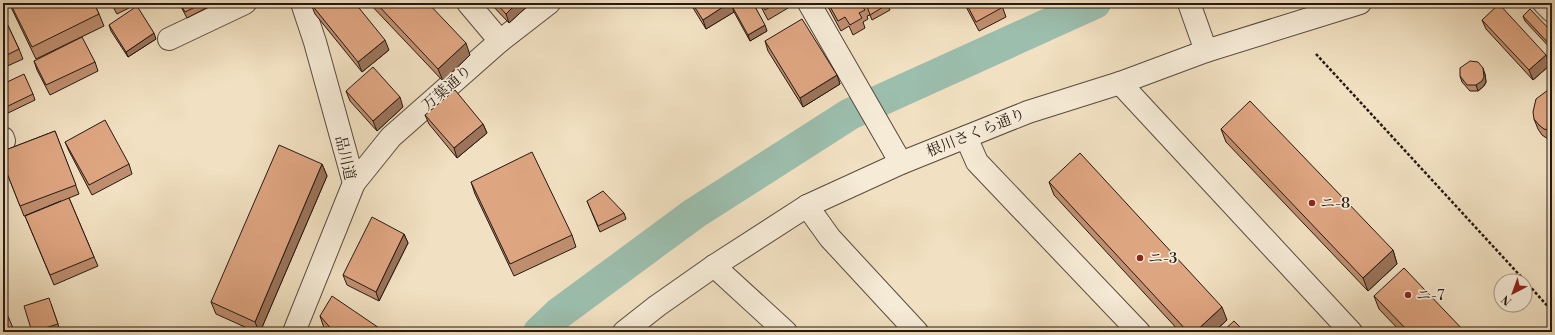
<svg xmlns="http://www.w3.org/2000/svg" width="1555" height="335" viewBox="0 0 1555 335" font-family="'Libre Bodoni','Noto Serif JP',serif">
	<rect width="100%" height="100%" fill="#f1e0c1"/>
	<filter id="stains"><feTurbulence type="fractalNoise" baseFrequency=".005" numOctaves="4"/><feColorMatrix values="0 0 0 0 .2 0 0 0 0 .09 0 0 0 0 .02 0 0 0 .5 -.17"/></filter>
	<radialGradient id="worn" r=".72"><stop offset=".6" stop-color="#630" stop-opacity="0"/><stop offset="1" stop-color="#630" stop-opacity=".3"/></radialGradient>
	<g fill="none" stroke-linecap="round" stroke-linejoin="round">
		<path stroke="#9cbead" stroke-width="32" d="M539,332L558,314L695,213L850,114L1095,3"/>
		<g stroke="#584b3e" stroke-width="24">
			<g id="minor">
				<path d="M468,3L500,41"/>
				<path d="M809,3L901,163"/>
				<path d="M1189,3L1206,51"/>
				<path d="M1544,3L1552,11"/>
				<path d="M169,39L245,3"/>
				<path d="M1120,83L1351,332"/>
				<path d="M966,137L977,162L1139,332"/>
				<path d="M3,138L4,141"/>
				<path d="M354,183L391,137L500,41L549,3"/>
				<path d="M807,206L830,238L917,332"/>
				<path d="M714,266L786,332"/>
				<path d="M294,332L354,183L315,42L302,3"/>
				<path d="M624,332L657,306L714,266L807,206L901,163L1028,112L1120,83L1206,51L1360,3"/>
			</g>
		</g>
		<g stroke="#251913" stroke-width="2.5" stroke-dasharray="3 2" stroke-linecap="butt">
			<path d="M1316,54L1525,281"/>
			<path d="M1525,281L1552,311"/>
		</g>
		<use href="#minor" stroke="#f6ebd7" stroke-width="22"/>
	</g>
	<g fill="#bf8e6f" stroke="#251913">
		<path d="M9,3H94L99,14L104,26L36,59Z"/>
		<path d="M111,3H139L117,14Z"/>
		<path d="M179,3H207L208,7L187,18Z"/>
		<path d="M369,3H428L470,55L443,81Z"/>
		<path d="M490,3H531L509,23Z"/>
		<path d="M690,3H753L767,31L750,41L734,12L706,29Z"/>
		<path d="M759,3H793V5L768,20Z"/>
		<path d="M819,3H887L890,10L872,20L870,15L867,16L868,19L863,22L865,28L853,35L849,26L841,31L827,5L822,8Z"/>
		<path d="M964,3H1001L1006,17L979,31Z"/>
		<path d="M311,4L389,50L362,72L315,14Z"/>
		<path d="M3,15L19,49L23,59L3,68Z"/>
		<path d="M1523,16L1552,32V50L1525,21Z"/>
		<path d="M1482,20L1550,65L1533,80L1486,29Z"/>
		<path d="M109,25L156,39L128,57L111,31Z"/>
		<path d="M765,41L837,75L840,84L803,107L768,51Z"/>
		<path d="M34,61L95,62L98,71L50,95L37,70Z"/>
		<path d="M1485,74L1486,82L1484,86L1478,91H1470L1462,82L1460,76Z"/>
		<path d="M3,84L33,94L35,100L6,114L3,107Z"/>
		<path d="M1552,89V140L1548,139L1542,135L1538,129L1534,119Z"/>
		<path d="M346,91L403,107L377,131L350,101Z"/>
		<path d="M425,115L483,124L487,133L457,158L429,124Z"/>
		<path d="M1221,129L1393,250L1397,264L1368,291L1226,142Z"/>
		<path d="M55,131L79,194L69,198L94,257L98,266L54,285L25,216L61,201L24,216L3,163V151Z"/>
		<path d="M65,142L129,164L132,174L92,195L69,151Z"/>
		<path d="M322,164L327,176L260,332H256L216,314L211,302Z"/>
		<path d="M471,182L572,235L576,247L514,276L475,194Z"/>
		<path d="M1049,182L1227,320L1214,332H1180L1054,195Z"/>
		<path d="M587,201L624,213L626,219L600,232Z"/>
		<path d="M3,206L5,212H3Z"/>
		<path d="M404,234L408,243L379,301L347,285L343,275Z"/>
		<path d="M1374,296L1465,332H1401L1379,309Z"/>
		<path d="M51,304L60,330L53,332H32Z"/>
		<path d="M3,305L14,332H3Z"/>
		<path d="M320,316L385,332H328L324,328Z"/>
	</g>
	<g fill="#9b745a" stroke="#251913">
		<path d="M517,3H531L509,23L506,14Z"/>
		<path d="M729,3H745L732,6L734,12L706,29L703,20Z"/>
		<path d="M765,25L767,31L750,41L748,35Z"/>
		<path d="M154,33L156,39L128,57L126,52Z"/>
		<path d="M385,40L389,50L362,72L358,62Z"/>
		<path d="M466,43L470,55L443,81L438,69Z"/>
		<path d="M1546,55L1550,65L1533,80L1529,70Z"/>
		<path d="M1483,68L1485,74L1486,82L1484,86L1478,91L1476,85Z"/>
		<path d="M837,75L840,84L803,107L800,98Z"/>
		<path d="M400,97L403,107L377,131L373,121Z"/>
		<path d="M483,124L487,133L457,158L454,148Z"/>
		<path d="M322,164L327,176L260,332H259L255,322Z"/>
		<path d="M404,234L408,243L379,301L376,292Z"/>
		<path d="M1393,250L1397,264L1368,291L1363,278Z"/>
		<path d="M1222,307L1227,320L1214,332H1195Z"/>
	</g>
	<g fill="#dea581" stroke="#251913">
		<path d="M10,3H94L99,14L32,47Z"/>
		<path d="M180,3H203L185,12Z"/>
		<path d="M312,3H355L385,40L358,62L311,4Z"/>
		<path d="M376,3H428L466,43L438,69Z"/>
		<path d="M496,3H517L506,14Z"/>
		<path d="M692,3H729L703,20Z"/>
		<path d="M736,3H753L765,25L748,35L732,6Z"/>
		<path d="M761,3H777L765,10Z"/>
		<path d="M828,3H866L867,5L863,7L865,10L859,13L862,18L850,25L845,17L838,21Z"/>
		<path d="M866,3H887L888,4L870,15Z"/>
		<path d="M966,3H1001L1003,7L976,22Z"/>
		<path d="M1499,4L1546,55L1529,70L1482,20Z"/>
		<path d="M137,6L154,33L126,52L109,25Z"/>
		<path d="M1530,9L1552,32V47L1523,16Z"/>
		<path d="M3,15L19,49L3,57Z"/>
		<path d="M802,19L837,75L800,98L765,41Z"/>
		<path d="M82,37L95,62L46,85L34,61Z"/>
		<path d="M1470,61L1478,62L1483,68L1484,77L1482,81L1476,85H1467L1460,76V68Z"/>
		<path d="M373,67L400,97L373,121L346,91Z"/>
		<path d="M24,74L33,94L4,108L3,106V84Z"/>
		<path d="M1552,89V131L1544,129L1539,125L1534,119L1533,112L1536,99L1548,90Z"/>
		<path d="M455,90L483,124L454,148L425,115Z"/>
		<path d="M1250,101L1393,250L1363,278L1221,129Z"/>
		<path d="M105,120L129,164L89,185L65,142Z"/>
		<path d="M55,131L76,185L20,206L3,163V151Z"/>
		<path d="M279,145L322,164L255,322L211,302Z"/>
		<path d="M532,152L572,235L510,264L471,182Z"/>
		<path d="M1080,153L1222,307L1195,332H1188L1049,182Z"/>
		<path d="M603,191L624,213L598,226L587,201Z"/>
		<path d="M69,198L94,257L50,275L25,216Z"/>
		<path d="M372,217L404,234L376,292L343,275Z"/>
		<path d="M1404,268L1465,332H1409L1374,296Z"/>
		<path d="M332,296L385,332H334L320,316Z"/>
		<path d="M49,298L58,324L32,332L24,306Z"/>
		<path d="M3,305L13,328L3,332Z"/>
		<path d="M1234,321L1245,332H1222Z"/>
	</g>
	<g fill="#8f2418" stroke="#f6ebd7" stroke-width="1.5">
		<circle cx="1312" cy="203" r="4"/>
		<circle cx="1140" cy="258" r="4"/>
		<circle cx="1408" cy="295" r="4"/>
	</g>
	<g text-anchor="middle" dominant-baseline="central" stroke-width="3.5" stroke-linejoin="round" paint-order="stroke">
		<g font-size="15" fill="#251913" stroke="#f6ebd7">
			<text transform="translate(447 88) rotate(-41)">万葉通り</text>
			<text transform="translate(976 133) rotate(-22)">根川さくら通り</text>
			<text transform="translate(345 158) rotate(77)">品川道</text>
		</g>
		<g font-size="15" fill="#251913" stroke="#f6ebd7" text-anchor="start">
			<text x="1320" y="203">ニ-8</text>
			<text x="1148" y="258">ニ-3</text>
			<text x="1416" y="295">ニ-7</text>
		</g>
	</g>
	<rect width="1555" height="335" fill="none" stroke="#f1e0c1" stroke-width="16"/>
	<rect x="4" y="4" width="1547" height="327" fill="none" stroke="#251913" stroke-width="2"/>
	<rect x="8" y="8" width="1539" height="319" fill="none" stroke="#251913"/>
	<g transform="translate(1513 293) rotate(221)"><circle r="19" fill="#f6ebd7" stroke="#a29789"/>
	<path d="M0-3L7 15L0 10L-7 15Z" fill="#8f2418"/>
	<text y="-6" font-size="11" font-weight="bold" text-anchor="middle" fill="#251913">N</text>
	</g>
	<rect width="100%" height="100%" filter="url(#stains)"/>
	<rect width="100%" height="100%" fill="url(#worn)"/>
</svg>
